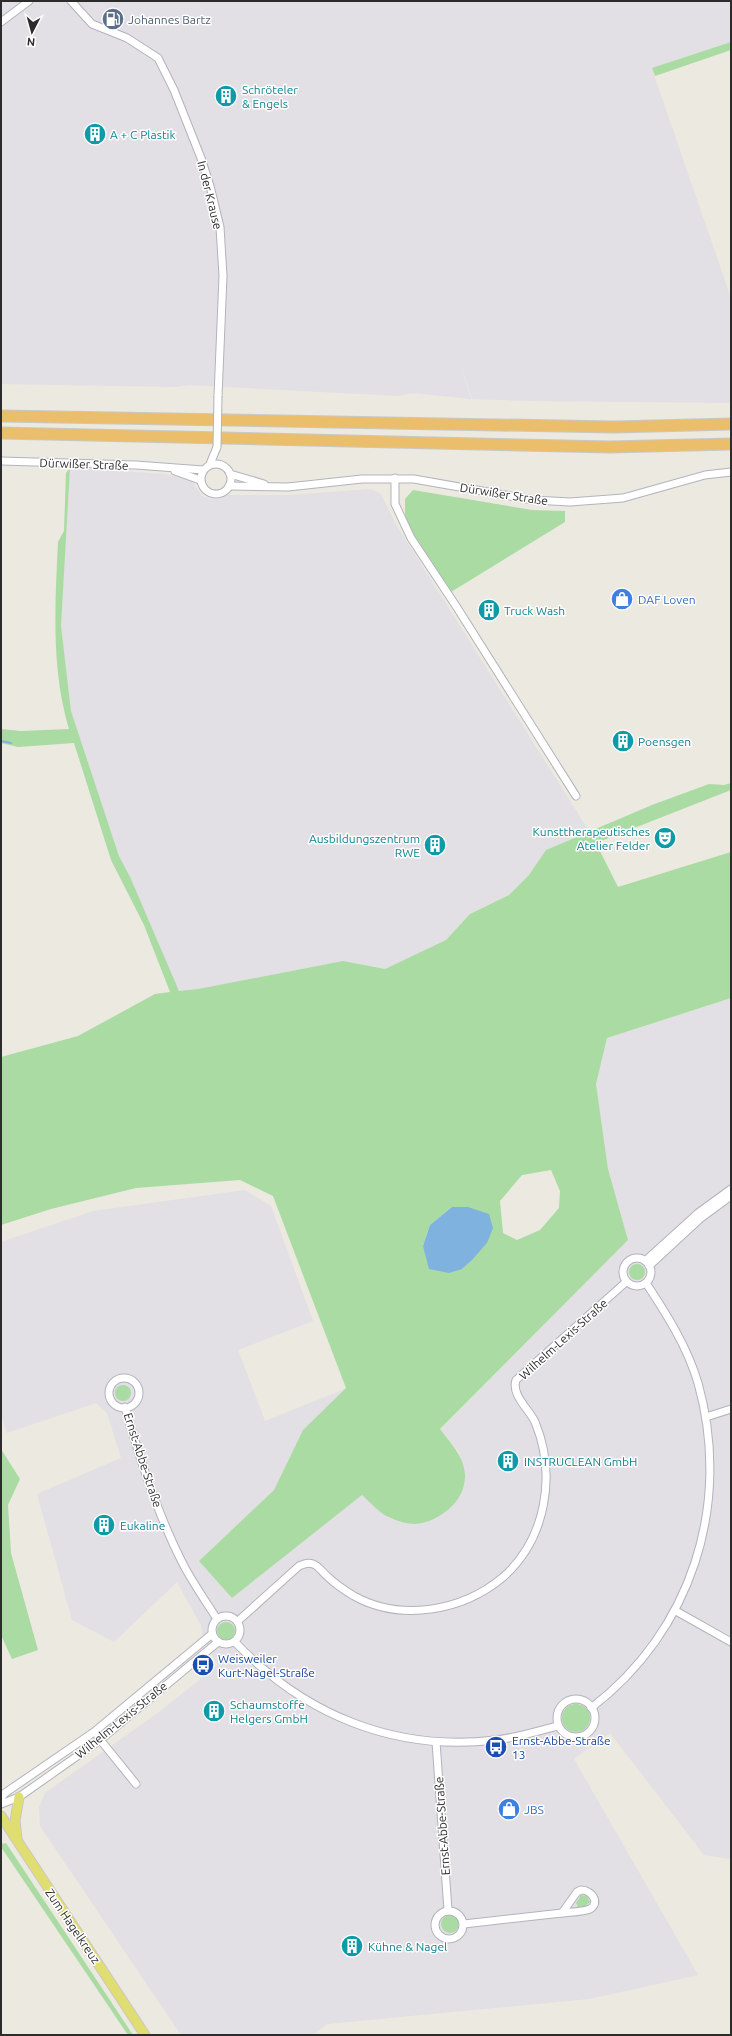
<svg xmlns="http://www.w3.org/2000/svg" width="732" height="2036" viewBox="0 0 732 2036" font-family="Ubuntu,sans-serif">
	<rect width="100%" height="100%" fill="#ebe9e0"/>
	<g fill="#e2dfe5">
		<path d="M1,1H731V42L652,69L731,298V403L530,401L472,399L456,350L471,399L412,393L398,396L189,385L176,387L1,384Z"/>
		<path d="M70,468L166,474L192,482L202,496L211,499H219L227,495H289L371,489L381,494L395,523L589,831L546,850L529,875L509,895L470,914L446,940L385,969L343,961L198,989L179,991L131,879L119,856L71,711L61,626Z"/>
		<path d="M731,998V1859L704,1855L610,1733L574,1759L698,1975L589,1999L327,2024L313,2035H181L40,1826L39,1807L45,1793L159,1712L218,1665L203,1639L201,1625L177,1582L114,1642L72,1620L37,1494L121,1458L107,1413L96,1403L7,1433L1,1414V1242L93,1211L245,1190L271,1206L313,1321L238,1350L265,1421L347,1388L303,1430L274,1490L199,1561L232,1598L362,1495L389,1518L464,1486L465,1474L459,1452L440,1430L628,1240L608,1169L596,1084L607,1038Z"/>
	</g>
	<g fill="#aadba3" fill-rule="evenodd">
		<path d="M731,42V50L655,76L652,68Z"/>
		<path d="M70,468L61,626L71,711L119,856L131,879L179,991L198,989L343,961L385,969L446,940L470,914L509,895L529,875L546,850L652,805L709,784L724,785L731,783V790L596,843L618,887L731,852V998L607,1038L596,1084L608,1169L628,1240L440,1429C451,1444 464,1456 465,1475C466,1501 439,1522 415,1524C408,1524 397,1521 391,1518C381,1515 370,1502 362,1495L232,1598L199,1561L274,1490L303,1430L346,1388L273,1196L240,1180L136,1188L51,1209L1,1225V1057L78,1036L155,994L170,992L144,925L111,860L74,743L18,747L1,743V729L21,731L69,729C51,669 55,604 58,542L64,531L66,473ZM551,1170L560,1191L559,1208L540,1230L517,1240L503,1233L500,1201L522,1175ZM452,1207L487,1243L462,1269L423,1246L430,1225Z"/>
		<path d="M413,490L532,510L565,511V522L451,592L414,537L405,515V499Z"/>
		<circle cx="637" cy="1272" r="8"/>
		<circle cx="123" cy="1393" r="8"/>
		<path d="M1,1449L20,1479L8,1505L11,1553L38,1650L12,1659L1,1635Z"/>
		<circle cx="226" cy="1631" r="9"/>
		<circle cx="576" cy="1718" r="14"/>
		<path d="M6,1843L133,2035H128L1,1847V1844Z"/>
		<path d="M581,1895L587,1896L590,1902L585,1906L578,1907L576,1903Z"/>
		<circle cx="450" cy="1924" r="9"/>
	</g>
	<path fill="#80b2e0" d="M452,1207H468L489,1214L493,1228L487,1243L472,1260L462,1269L449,1273L429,1269L423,1246L430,1225Z"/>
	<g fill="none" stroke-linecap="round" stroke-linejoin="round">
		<path stroke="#80b2e0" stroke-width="2" d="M1,741L11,743"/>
		<g stroke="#b3b3be" stroke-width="9">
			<g id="minor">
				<path d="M71,1L92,24L127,38L158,58L174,90L201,158L210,186L220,227L223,276L218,396"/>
				<path d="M1,22L29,1"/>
				<path d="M1,461L136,465L203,470"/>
				<circle cx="216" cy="479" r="15"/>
				<path d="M210,464L217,447"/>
				<path d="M175,471L200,480"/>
				<path d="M230,474L264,484"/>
				<path d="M395,478V504L411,538L456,606L576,796"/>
				<path d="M229,486L288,487L362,479H414L533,500L570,502L623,498L705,475L731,472"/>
				<circle cx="637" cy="1272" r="14"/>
				<path d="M645,1261L698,1213L731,1189"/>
				<path d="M649,1266L701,1218L731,1196"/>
				<circle cx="124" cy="1393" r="15"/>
				<path d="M125,1407C140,1460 157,1513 182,1562C192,1582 205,1600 217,1619"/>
				<path d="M706,1417L731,1409"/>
				<path d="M676,1611L731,1642"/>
				<circle cx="226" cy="1630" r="14"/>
				<path d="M238,1621L299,1566C304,1564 308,1562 313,1564C319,1566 323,1573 327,1576C335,1584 344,1590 354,1596C401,1622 462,1611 502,1578C546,1540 557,1475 535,1422C529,1409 511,1395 516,1380L626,1282"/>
				<path d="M235,1642C304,1715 395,1752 495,1740C516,1738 537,1731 558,1726"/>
				<circle cx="576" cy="1718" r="19"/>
				<path d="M591,1708C692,1631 732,1504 698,1383C687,1346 667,1315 646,1283"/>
				<path d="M98,1737L136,1784"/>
				<path d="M436,1742L448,1910"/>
				<path d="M1,1798L5,1793L94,1732L212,1634"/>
				<path d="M1,1804L19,1797L100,1740L218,1642"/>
				<path d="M581,1890C591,1890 601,1902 590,1909C583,1912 569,1912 562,1913L577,1892Z"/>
				<circle cx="449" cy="1925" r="14"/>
				<path d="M464,1924L562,1913"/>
			</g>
		</g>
		<g stroke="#c8c8c8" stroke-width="11">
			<g id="major">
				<path d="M1,1816L145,2035"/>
				<path d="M17,1838L15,1821L19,1797"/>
			</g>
		</g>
		<g stroke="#c8c8c8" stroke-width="13">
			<g id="highway">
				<path d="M1,416L614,427L731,424"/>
				<path d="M1,433L610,447L731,444"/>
			</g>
		</g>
		<use href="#minor" stroke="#fff" stroke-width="7"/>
		<use href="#major" stroke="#e0de70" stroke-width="9"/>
		<use href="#highway" stroke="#ebbe6b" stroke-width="11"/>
		<g stroke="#b3b3be" stroke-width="9" stroke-linecap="butt">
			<path id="minor-bridge" d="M217,447L218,396"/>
		</g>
		<use href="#minor-bridge" stroke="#fff" stroke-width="7"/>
	</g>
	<defs>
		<g id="fuel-disc" transform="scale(1.15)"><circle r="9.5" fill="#5c6f8a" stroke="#fff"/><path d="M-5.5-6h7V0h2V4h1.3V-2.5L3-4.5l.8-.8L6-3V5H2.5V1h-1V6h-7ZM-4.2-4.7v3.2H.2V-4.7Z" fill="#fff"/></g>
		<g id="building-disc" transform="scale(1.15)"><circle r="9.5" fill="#0f9aa8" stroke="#fff"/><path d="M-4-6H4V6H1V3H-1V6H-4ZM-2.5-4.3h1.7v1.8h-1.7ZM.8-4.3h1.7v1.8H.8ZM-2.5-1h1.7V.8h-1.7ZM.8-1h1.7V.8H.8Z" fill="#fff"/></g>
		<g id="shop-disc" transform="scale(1.15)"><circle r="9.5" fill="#3f7fe0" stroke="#fff"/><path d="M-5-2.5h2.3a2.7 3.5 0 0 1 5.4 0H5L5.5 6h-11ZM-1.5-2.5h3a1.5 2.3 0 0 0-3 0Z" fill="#fff"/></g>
		<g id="theatre-disc" transform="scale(1.15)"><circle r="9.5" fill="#0f9aa8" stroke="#fff"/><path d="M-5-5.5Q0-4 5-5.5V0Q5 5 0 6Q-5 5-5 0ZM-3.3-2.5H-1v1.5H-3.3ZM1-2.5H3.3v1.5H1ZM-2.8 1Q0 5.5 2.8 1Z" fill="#fff"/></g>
		<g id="bus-disc" transform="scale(1.15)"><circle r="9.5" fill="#1a4fb4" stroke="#fff"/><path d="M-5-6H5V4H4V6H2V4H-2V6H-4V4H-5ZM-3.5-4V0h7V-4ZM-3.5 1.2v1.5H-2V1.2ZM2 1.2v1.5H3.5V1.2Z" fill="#fff"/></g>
	</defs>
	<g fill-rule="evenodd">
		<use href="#fuel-disc" x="113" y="19"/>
		<use href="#building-disc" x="226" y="96"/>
		<use href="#building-disc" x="95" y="134"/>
		<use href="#shop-disc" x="622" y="599"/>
		<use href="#building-disc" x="489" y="610"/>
		<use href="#building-disc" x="623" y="741"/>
		<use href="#theatre-disc" x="665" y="838"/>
		<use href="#building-disc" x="435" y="845"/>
		<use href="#building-disc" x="508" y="1461"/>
		<use href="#building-disc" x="104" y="1525"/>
		<use href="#bus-disc" x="203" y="1665"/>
		<use href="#building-disc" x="214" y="1711"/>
		<use href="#bus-disc" x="496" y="1747"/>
		<use href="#shop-disc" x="509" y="1809"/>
		<use href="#building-disc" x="352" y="1946"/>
	</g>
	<g text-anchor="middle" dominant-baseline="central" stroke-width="3" stroke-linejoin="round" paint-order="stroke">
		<g font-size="12" fill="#4e5e75" stroke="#fff" text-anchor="start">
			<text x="128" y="19">Johannes Bartz</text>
		</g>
		<g font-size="12" fill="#0d838f" stroke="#fff" text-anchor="start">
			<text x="242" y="89">Schröteler<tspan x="242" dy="14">&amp; Engels</tspan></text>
			<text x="110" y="134">A + C Plastik</text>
			<text x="504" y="610">Truck Wash</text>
			<text x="638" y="741">Poensgen</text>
			<text x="650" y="831" text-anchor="end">Kunsttherapeutisches<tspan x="650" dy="14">Atelier Felder</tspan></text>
			<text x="420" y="838" text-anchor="end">Ausbildungszentrum<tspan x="420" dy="14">RWE</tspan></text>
			<text x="524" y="1461">INSTRUCLEAN GmbH</text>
			<text x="120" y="1525">Eukaline</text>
			<text x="230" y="1704">Schaumstoffe<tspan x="230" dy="14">Helgers GmbH</tspan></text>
			<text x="368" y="1946">Kühne &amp; Nagel</text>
		</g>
		<g font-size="12" fill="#2c2c2c" stroke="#fff">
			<text transform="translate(210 195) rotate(76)">In der Krause</text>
			<text transform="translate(84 464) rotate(2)">Dürwißer Straße</text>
			<text transform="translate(504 494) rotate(9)">Dürwißer Straße</text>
			<text transform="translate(563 1339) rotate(-42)">Wilhelm-Lexis-Straße</text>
			<text transform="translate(143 1460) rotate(72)">Ernst-Abbe-Straße</text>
			<text transform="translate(121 1720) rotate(-39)">Wilhelm-Lexis-Straße</text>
			<text transform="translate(442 1826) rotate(-94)">Ernst-Abbe-Straße</text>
			<text transform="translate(73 1926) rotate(56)">Zum Hagelkreuz</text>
		</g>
		<g font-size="12" fill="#366cbe" stroke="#fff" text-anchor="start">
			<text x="638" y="599">DAF Loven</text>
			<text x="524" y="1809">JBS</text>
		</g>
		<g font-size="12" fill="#164399" stroke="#fff" text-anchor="start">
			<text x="218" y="1658">Weisweiler<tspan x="218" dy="14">Kurt-Nagel-Straße</tspan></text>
			<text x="512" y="1740">Ernst-Abbe-Straße<tspan x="512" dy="14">13</tspan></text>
		</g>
	</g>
	<rect width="732" height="2036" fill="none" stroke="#2c2c2c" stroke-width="4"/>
	<g transform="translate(32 32) rotate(186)" stroke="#ffffff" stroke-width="3" paint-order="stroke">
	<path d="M0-3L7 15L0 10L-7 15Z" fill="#2c2c2c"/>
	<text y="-6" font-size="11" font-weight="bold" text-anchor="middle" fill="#2c2c2c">N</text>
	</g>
</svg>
